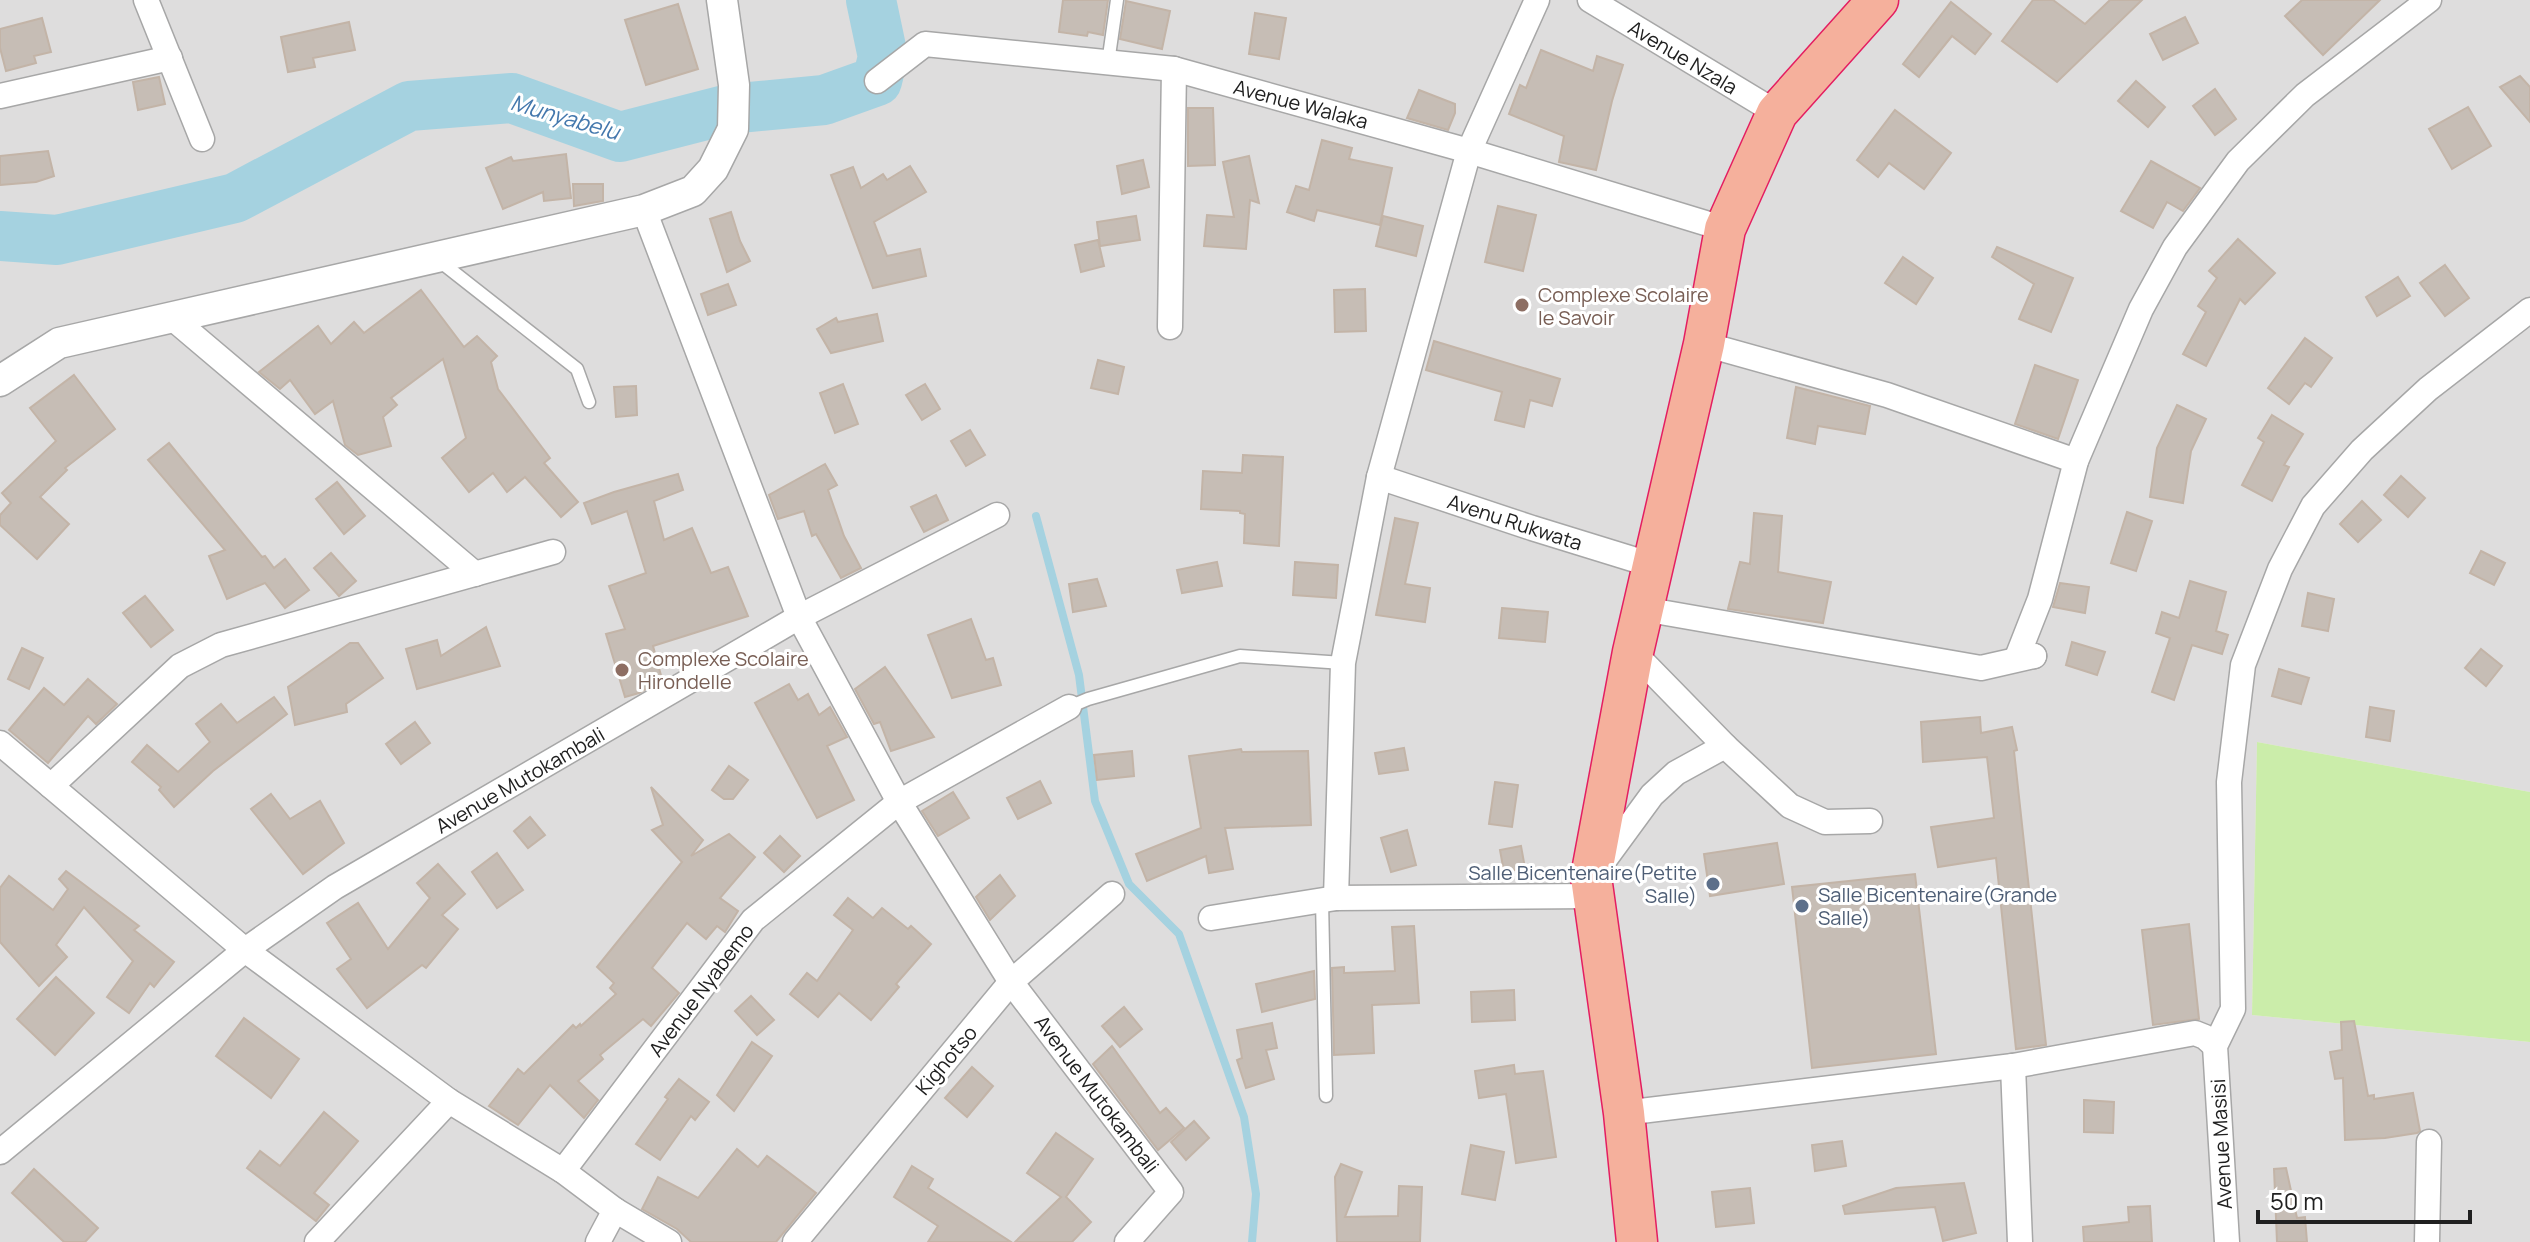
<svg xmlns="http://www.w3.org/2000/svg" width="2530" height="1242" viewBox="0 0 2530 1242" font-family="Manrope,sans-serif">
	<rect width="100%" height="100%" fill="#f1ede6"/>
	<path fill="#dedddd" d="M0,0H2530V792L2257,742L2252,1015L2530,1042V1242H0Z"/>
	<path fill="#cbedaa" d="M2257,742L2530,792V1042L2252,1015Z"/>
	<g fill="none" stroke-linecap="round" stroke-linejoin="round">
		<path stroke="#a5d2e0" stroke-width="8" d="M1036,516L1079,675L1095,801L1129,884L1179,934L1244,1117L1256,1194L1252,1242"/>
		<path stroke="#a5d2e0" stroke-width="50" d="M0,236L57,240L235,198L409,106L512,98L620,137L729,109L824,100L877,81L883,57L871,0"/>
	</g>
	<g fill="#c6bdb5" stroke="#c3b4a7" stroke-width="2">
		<path d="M1063,0H1108L1103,35L1088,32L1087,36L1059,32Z"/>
		<path d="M2033,0H2053L2085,24L2110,0H2142L2057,82L2002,41Z"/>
		<path d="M2302,0H2380L2323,55L2285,16Z"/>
		<path d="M1126,1L1170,11L1162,49L1120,39Z"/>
		<path d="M1951,2L1991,34L1975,54L1952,36L1919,77L1903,64Z"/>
		<path d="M678,4L698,69L646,85L625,20Z"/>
		<path d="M1255,13L1286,18L1279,59L1249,54Z"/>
		<path d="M2185,17L2198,43L2163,60L2150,34Z"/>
		<path d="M42,18L51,52L34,56L36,63L6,71L0,48V29Z"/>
		<path d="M349,22L355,50L313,58L315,67L288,72L281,37Z"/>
		<path d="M1541,50L1593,71L1597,56L1623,65L1612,101L1596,170L1559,162L1564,136L1509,114L1520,85L1526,88Z"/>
		<path d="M2520,76L2530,87V122L2500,87Z"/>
		<path d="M159,77L165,104L138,110L133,82Z"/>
		<path d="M2136,81L2165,107L2148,127L2118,101Z"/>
		<path d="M2215,89L2236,119L2215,135L2193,106Z"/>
		<path d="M1419,90L1455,104V113L1448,130L1407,118Z"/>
		<path d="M2468,107L2491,146L2452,169L2429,129Z"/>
		<path d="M1188,108H1213L1215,165L1188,166Z"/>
		<path d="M1895,110L1951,153L1924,189L1889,163L1878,177L1857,160Z"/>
		<path d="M1322,140L1352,148L1349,159L1392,168L1380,225L1317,210L1314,221L1287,212L1296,186L1309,190Z"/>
		<path d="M48,151L54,176L36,182L0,185V156Z"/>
		<path d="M566,154L571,198L544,201L543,192L503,209L486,168L511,157L513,161Z"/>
		<path d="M1249,156L1259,203L1250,200L1246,249L1204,246L1207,215L1234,217L1223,162Z"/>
		<path d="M1143,160L1149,187L1122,194L1117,166Z"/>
		<path d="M2151,161L2200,188L2183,211L2167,202L2153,228L2121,211Z"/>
		<path d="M910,166L926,192L874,222L887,256L920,249L926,276L873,288L831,175L853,167L861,188L883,174L887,180Z"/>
		<path d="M573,184H603V201L574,206Z"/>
		<path d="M1498,206L1536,215L1523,271L1485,262Z"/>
		<path d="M731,212L740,241L750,261L727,272L710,219Z"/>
		<path d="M1136,216L1140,240L1100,246L1097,222Z"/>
		<path d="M1383,216L1423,226L1416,256L1376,246Z"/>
		<path d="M2238,239L2275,273L2245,304L2240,299L2206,366L2183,354L2206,312L2198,306L2217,278L2209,271Z"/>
		<path d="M1098,240L1104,266L1081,272L1075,245Z"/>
		<path d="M1997,247L2073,278L2051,332L2019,319L2034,284L1992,257Z"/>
		<path d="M1903,257L1933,278L1916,304L1885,283Z"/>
		<path d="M2445,265L2469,298L2445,316L2420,283Z"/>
		<path d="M2398,277L2410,296L2377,316L2366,297Z"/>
		<path d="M728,284L736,305L708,315L701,294Z"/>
		<path d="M1365,289L1366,331L1335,332L1334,290Z"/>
		<path d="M421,290L464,347L477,336L497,356L491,362L498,389L550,458L544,463L578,502L561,517L525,477L507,492L493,473L469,492L442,458L466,438L443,359L391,398L397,405L383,417L391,446L358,455L345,445L333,401L315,414L290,380L280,389L259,372L318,326L331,344L354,322L364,333Z"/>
		<path d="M877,314L883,341L831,353L817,329L836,318L838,322Z"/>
		<path d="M2305,338L2332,358L2311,387L2305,383L2289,404L2268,388Z"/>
		<path d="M1434,341L1560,379L1552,406L1530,400L1524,427L1495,420L1502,392L1426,370Z"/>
		<path d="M1098,360L1124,367L1118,394L1091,388Z"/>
		<path d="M2035,365L2078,380L2058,439L2015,424Z"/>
		<path d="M74,375L115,429L65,468L67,470L40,497L69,524L37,559L0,525V515L11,503L2,493L56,441L30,408Z"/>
		<path d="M843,384L858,424L835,433L820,393Z"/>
		<path d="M925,384L940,409L922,420L906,395Z"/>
		<path d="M636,386L637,415L616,417L614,387Z"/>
		<path d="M1796,387L1870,406L1865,434L1818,426L1815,444L1787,438Z"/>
		<path d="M2177,405L2206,419L2191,451L2183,503L2150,497L2157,448Z"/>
		<path d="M2272,415L2303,434L2284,465L2289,467L2272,501L2242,485L2264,442L2258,438Z"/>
		<path d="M970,430L985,455L966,466L951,441Z"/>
		<path d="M169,443L262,557L265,556L274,568L285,559L309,590L285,608L265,583L227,599L209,556L225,550L148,460Z"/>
		<path d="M1243,455L1283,457L1279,546L1244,543L1245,514L1240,513V511L1201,509L1203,471L1242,473Z"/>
		<path d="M825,464L837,485L828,490L844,536L861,568L841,578L816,534L812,536L804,511L778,519L769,495Z"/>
		<path d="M678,474L683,490L654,501L664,540L692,528L711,573L728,567L748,616L653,646L662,679L639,693L625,697L606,634L625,629L609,586L646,573L627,511L592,524L584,503L614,492Z"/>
		<path d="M2401,476L2425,498L2408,517L2384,495Z"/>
		<path d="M337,482L365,516L344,534L316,499Z"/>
		<path d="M936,495L948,520L924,532L911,507Z"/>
		<path d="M2362,501L2381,520L2358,542L2340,524Z"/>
		<path d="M2127,512L2152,521L2136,571L2111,563Z"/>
		<path d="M1754,513L1782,516L1778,572L1831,582L1823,623L1728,609L1740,562L1750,564Z"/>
		<path d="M1395,518L1418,523L1405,584L1430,588L1425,622L1376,615Z"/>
		<path d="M2481,551L2505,563L2494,585L2470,573Z"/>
		<path d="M331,553L356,581L339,596L314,568Z"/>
		<path d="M1217,562L1222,586L1182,593L1177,570Z"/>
		<path d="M1295,562L1338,565L1336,598L1293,595Z"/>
		<path d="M1097,579L1106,606L1073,612L1069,584Z"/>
		<path d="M2190,581L2226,592L2216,631L2228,635L2222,654L2192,645L2174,700L2152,692L2170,638L2156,633L2162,612L2179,618Z"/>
		<path d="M2060,583L2089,587L2085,613L2053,607Z"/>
		<path d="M2308,593L2334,599L2328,631L2302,626Z"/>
		<path d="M145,596L173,630L151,647L123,613Z"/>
		<path d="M1502,608L1548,612L1545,642L1499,638Z"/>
		<path d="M971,619L986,660L993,658L1001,685L952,698L928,635Z"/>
		<path d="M486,627L500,666L417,689L406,649L437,640L441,656Z"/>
		<path d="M2072,642L2105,652L2097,675L2066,665Z"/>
		<path d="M350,643H358L383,678L346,704L347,712L295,725L288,687Z"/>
		<path d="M22,648L43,658L29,689L8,679Z"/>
		<path d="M2481,649L2502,666L2486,686L2465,668Z"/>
		<path d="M885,667L934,737L891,751L880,722L874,724L855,689Z"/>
		<path d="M2279,669L2309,678L2301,704L2272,696Z"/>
		<path d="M88,679L117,704L96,724L88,716L48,763L9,730L44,688L64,705Z"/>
		<path d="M789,684L798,700L808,694L819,715L830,707L847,737L827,746L854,800L817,818L755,703Z"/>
		<path d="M274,697L287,714L213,771L174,807L159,790L161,787L132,762L147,745L178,772L210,742L196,724L221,704L237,723Z"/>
		<path d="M2370,707L2394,711L2390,741L2366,737Z"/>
		<path d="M1980,717L1981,733L2012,727L2017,750L2014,751L2046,1045L2016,1049L1996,858L1938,867L1931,827L1994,818L1987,757L1923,762L1921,722Z"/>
		<path d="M415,722L430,743L401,764L386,744Z"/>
		<path d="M1404,748L1408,770L1379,774L1375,753Z"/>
		<path d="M1241,749L1242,752L1308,751L1311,825L1225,828L1233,869L1209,873L1206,856L1147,881L1136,854L1201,828L1189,756Z"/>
		<path d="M1132,751L1134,776L1097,780L1094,755Z"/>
		<path d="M729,766L748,780L733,799H724L712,790Z"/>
		<path d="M1040,781L1051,803L1018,819L1007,798Z"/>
		<path d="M1495,782L1518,785L1512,827L1489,824Z"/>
		<path d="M651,787L703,840L691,856L729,834L755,857L720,898L738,911L725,932L717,926L706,939L687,923L652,968L679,993L651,1026L643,1019L600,1055L603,1059L578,1081L598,1100L584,1118L550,1085L518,1125L489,1106L518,1069L524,1074L573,1025L576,1028L580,1024L581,1026L616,994L610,988L614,983L597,967L682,862L652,830L663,825Z"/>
		<path d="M953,792L969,818L938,836L922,811Z"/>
		<path d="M271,794L290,819L320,801L344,843L303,874L251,809Z"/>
		<path d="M530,817L545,835L528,848L514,831Z"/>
		<path d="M1407,830L1416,865L1391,872L1381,838Z"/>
		<path d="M780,836L800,856L784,872L764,853Z"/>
		<path d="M1777,843L1784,884L1710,896L1704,854Z"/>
		<path d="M1521,846L1525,868L1504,872L1500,850Z"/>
		<path d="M497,853L523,890L497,908L472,872Z"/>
		<path d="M438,864L465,894L442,915L458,929L426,968L422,965L367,1008L337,969L351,959L327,923L358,903L388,949L430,898L417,883Z"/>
		<path d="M66,871L139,926L134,930L174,962L154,987L150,983L129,1013L107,997L133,961L84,907L56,945L67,957L39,986L0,942V888L9,876L53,910L68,889L59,879Z"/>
		<path d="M1915,874L1936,1054L1812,1068L1792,887Z"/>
		<path d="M1000,875L1015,896L990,920L976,897Z"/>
		<path d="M848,898L873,918L882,908L908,929L911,926L931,944L896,984L899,987L871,1020L839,993L818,1017L790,994L807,973L817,981L853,930L834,915Z"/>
		<path d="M2189,924L2199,1019L2153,1025L2142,930Z"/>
		<path d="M1414,926L1419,1003L1372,1005L1374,1053L1334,1055L1332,968L1344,967V973L1395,971L1392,927Z"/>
		<path d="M1314,971L1315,999L1262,1012L1256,984Z"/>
		<path d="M56,977L94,1013L55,1055L17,1019Z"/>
		<path d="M1514,990L1515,1020L1472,1022L1471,992Z"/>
		<path d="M751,996L774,1020L757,1035L735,1011Z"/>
		<path d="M1124,1007L1142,1029L1120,1047L1102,1026Z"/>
		<path d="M244,1018L299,1059L271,1098L216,1056Z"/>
		<path d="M2354,1021L2368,1096L2374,1095V1099L2413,1093L2420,1131L2417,1133L2385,1138L2345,1140L2343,1078L2335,1079L2330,1052L2342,1050L2341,1022Z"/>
		<path d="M1272,1023L1277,1048L1266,1050L1274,1079L1246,1088L1237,1060L1242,1058L1237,1030Z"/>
		<path d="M752,1042L772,1056L734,1111L717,1095Z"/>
		<path d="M1112,1046L1160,1113L1166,1108L1184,1128L1158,1150L1093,1064Z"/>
		<path d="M1514,1065L1515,1074L1543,1071L1556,1157L1516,1163L1506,1094L1479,1098L1475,1071Z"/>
		<path d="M972,1067L993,1086L967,1117L945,1098Z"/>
		<path d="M679,1079L709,1102L695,1120L691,1116L660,1160L636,1144L668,1099L665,1097Z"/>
		<path d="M2084,1100L2114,1102L2113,1133L2084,1132Z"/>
		<path d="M324,1112L358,1141L314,1193L329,1205L316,1221L247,1168L260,1151L280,1166Z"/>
		<path d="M1194,1121L1209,1138L1186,1160L1171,1142Z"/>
		<path d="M1056,1133L1093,1159L1066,1197L1091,1222L1072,1242H1015L1061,1197L1027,1173Z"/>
		<path d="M1842,1141L1846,1166L1815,1171L1812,1145Z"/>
		<path d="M1471,1145L1504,1152L1495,1200L1462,1194Z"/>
		<path d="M737,1149L758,1167L767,1156L816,1193L776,1242H691L677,1229L642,1209L658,1177L698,1198Z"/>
		<path d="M1341,1164L1362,1172L1345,1217L1398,1216L1399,1186L1422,1187L1420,1242H1337L1335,1177Z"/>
		<path d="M912,1166L933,1179L928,1188L1011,1242H928L938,1226L894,1197Z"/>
		<path d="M2286,1168L2297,1218L2305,1217L2307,1242H2277L2274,1169Z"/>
		<path d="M34,1169L98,1228L85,1242H64L12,1193Z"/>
		<path d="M1964,1183L1976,1233L1943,1241L1935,1207L1845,1214L1843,1206L1896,1188Z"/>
		<path d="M1750,1188L1754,1223L1716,1227L1712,1192Z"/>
		<path d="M2150,1206L2152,1242H2084L2083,1227L2129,1222L2128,1207Z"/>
	</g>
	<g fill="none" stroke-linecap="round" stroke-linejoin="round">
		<g stroke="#a7a7a7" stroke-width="15">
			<g id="service">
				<path d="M1108,63L1117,0"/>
				<path d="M437,259L577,369L589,402"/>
				<path d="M1069,707L1088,699L1240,656L1343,663"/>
				<path d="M1322,900L1326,1096"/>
			</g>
		</g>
		<g stroke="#a7a7a7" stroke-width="27">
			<g id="minor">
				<path d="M146,0L202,139"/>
				<path d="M1590,0L1777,113"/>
				<path d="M877,81L925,44L1174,69L1469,151L1725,229"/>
				<path d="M0,96L170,58"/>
				<path d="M644,210L799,617L899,802L1011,982L1171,1192L1127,1242"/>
				<path d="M170,316L475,574"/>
				<path d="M1170,327L1174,69"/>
				<path d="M1704,344L1887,395L2076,461"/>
				<path d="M1379,477L1532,528L1652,565"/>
				<path d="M1643,609L1981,668L2034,656"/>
				<path d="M1633,652L1725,746"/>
				<path d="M2034,656L2018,655L2040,599L2076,461L2141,309L2175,247L2238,161L2305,95L2429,0"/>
				<path d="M0,743L245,950L449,1101L563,1171L615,1210L669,1242"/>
				<path d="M51,786L180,666L221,645L553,552"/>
				<path d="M1600,866L1652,795L1676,773L1725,746L1790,806L1825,822L1870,821"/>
				<path d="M1336,898L1343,663L1379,477L1469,151L1537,0"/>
				<path d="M1211,918L1336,898L1593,896"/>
				<path d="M2013,1066L2020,1242"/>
				<path d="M1624,1113L2013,1066L2195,1033L2205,1037L2215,1046"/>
				<path d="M0,1152L245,950L335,887L799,617L997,515"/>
				<path d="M563,1171L753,920L899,802L1069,707"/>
				<path d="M317,1242L449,1101"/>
				<path d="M598,1242L615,1210"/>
				<path d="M795,1242L1011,982L1112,894"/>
				<path d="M2227,1242L2215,1046L2233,1009L2229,782L2243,665L2280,569L2313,506L2362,450L2428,389L2530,310"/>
				<path d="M2427,1242L2429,1142"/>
			</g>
		</g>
		<g stroke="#a7a7a7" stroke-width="33">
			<path id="tertiary" d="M0,381L59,343L644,210L693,191L713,169L733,129L734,85L722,0"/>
		</g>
		<g stroke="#e41e61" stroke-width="43">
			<path id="trunk" d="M1637,1242L1624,1113L1591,877L1633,652L1704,344L1725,229L1777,113L1878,0"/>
		</g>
		<use href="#service" stroke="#fff" stroke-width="12"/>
		<use href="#minor" stroke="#fff" stroke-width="24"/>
		<use href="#tertiary" stroke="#fff" stroke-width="30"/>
		<use href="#trunk" stroke="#f5b09c" stroke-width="40"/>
	</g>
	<g fill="#8d6e63" stroke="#fff" stroke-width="3">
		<circle cx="1522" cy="305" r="8"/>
		<circle cx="622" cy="670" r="8"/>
	</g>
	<g fill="#5c6f8a" stroke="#fff" stroke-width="3">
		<circle cx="1713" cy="884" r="8"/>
		<circle cx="1802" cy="906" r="8"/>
	</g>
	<g text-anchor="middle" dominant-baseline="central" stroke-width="6" stroke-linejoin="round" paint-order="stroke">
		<g font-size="20" fill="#202020" stroke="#fff">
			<text transform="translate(1683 57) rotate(31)">Avenue Nzala</text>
			<text transform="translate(1301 104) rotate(15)">Avenue Walaka</text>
			<text transform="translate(1515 522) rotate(18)">Avenu Rukwata</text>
			<text transform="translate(520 780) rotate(-30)">Avenue Mutokambali</text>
			<text transform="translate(701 990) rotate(-53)">Avenue Nyabemo</text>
			<text transform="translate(946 1060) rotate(-50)">Kighotso</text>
			<text transform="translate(1097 1094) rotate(53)">Avenue Mutokambali</text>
			<text transform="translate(2221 1144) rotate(-93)">Avenue Masisi</text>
		</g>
		<g font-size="20" fill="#785e54" stroke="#fff" text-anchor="start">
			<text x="1538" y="294">Complexe Scolaire<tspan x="1538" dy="23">le Savoir</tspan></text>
			<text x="638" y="658">Complexe Scolaire<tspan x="638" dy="23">Hirondelle</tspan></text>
		</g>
		<g font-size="20" fill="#4e5e75" stroke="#fff" text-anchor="end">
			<text x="1697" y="872">Salle Bicentenaire(Petite<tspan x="1697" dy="23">Salle)</tspan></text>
			<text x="1818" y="894" text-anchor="start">Salle Bicentenaire(Grande<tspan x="1818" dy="23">Salle)</tspan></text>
		</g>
		<g font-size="22" font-style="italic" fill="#4478ad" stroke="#fff">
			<text transform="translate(565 117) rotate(16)">Munyabelu</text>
		</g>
	</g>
	<path d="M2258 1210v12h212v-12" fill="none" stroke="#202020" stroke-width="4"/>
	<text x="2270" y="1210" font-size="24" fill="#202020" stroke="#ffffff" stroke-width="6" paint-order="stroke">50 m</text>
</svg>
